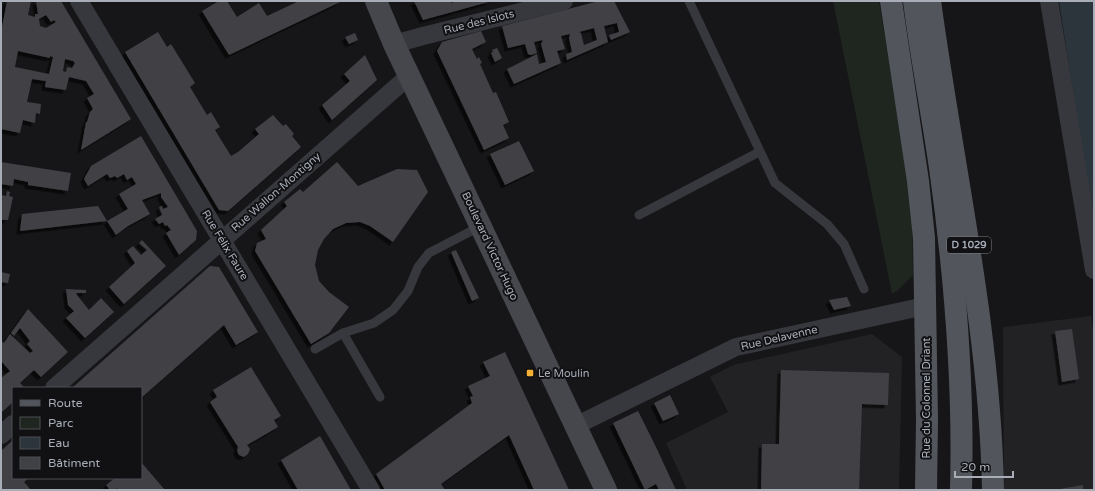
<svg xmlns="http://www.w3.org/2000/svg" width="1095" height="491" viewBox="0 0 1095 491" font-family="'Varela Round',sans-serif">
	<defs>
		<filter id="shadow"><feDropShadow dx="-3.5" dy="3.5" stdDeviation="0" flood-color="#0009"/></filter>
	</defs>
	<rect width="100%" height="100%" fill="#161618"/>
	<g fill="#222225">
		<path d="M1091,316L1094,337V490H1004L1003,327Z"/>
		<path d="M872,334L902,357L899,490H687L666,443L728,412L710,377L733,365Z"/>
	</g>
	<path fill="#1e261f" d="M833,1H879L912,199L913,275L898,290L892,294Z"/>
	<path fill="#2c353c" d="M1059,1H1094V231Z"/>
	<g fill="#404145" fill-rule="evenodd" filter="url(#shadow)">
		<path d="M7,1H31L28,15L35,17V14H38L36,1H61L131,119L81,150L86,122H87L90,112L93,109L87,98L94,94L86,81L69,77L66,90L45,87L46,81L32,79L27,102L41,104L40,114L36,113L35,123L23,120L20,133L1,129V32ZM46,15L51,22L54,20L56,22L46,28L40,26L39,19ZM18,51L50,58V56L53,57L49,74L15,67ZM65,59L73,61L75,63L72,68L67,67L66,72L63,71Z"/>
		<path d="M219,1H227L237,17L259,3L267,16L299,1H340V2L229,55L202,11Z"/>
		<path d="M414,1H451V3L457,1H492L423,20Z"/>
		<path d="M599,1H614L630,32L611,40L609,35L619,32L617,23L604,26L608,42L567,60L566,54L572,52L569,38L570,34L561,36L565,49L557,51L561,63L514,84L507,69L537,54L539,64L546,62L541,44L543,40L534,42L537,53L531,55L528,54L525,44L508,48L502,26ZM594,28L597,40L584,45L581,33L579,32Z"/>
		<path d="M481,31L486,42L472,49L477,59L479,57L482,63L480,64L493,93L496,92L509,122L503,125L509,138L484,150L437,51L442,42Z"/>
		<path d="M158,32L167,47L171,44L195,83L190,87L207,115L211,112L220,127L215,130L231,156L238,152L259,134L255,129L273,115L283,126L286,124L294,134L292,136L301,147L228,211L219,210L125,52Z"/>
		<path d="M355,33L358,40L349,44L345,37Z"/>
		<path d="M497,48L502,58L495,62L491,53L493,52L492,50Z"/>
		<path d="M365,55L377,80L332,120L322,105L350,81L344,74Z"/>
		<path d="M141,136L197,231L196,240L179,255L166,233L171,230L167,225L165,226L163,222L159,224L155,219L162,215L159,207L162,206L163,209L168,207L161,197V193L142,200L150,214L128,226L116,235L107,221L20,231L22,214L98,206L107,221L128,209L119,194L136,184L132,177L127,180L124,174L117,178L115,176L110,178L107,174L88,186L84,179L91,166Z"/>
		<path d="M519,141L534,171L505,185L490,154Z"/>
		<path d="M1,162L71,173L68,191L28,185V182L14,179L13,186L1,184Z"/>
		<path d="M337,162L358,186L397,169L417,170L428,192L393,242L370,226L360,222L346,223L333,229L324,239L318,250L315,265L319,281L329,292L349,307L329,333L311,344L255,251L257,243L266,239L261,230L287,206L284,202L300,189L303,192Z"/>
		<path d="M7,191L10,192L9,196L13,197L8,220H1V195L6,196Z"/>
		<path d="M142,240L166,266L124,304L109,287L135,263L127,251L133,246L141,255L147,250L139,243Z"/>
		<path d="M456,250L479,298L472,301L451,252Z"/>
		<path d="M210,266L219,267L258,332L236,345L224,325L141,398V388H72Z"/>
		<path d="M1,272L10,274L8,283L1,282Z"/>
		<path d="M66,289L86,290V293H76L77,295L89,310L101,298L114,312L85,338L66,318L74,311L68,305Z"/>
		<path d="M847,297L851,306L834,310L829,300Z"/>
		<path d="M28,309L68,352L41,377L34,370L20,383L25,388H13V402L1,413V378L10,371L1,361V341L4,343L10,334L30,353L33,351L27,344L30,341L20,328L14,336L11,333Z"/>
		<path d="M1072,329L1079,379L1062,382L1055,331Z"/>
		<path d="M505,352L569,490H534L509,435L441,484L445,490H385L376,474L472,403L470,397L473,396L468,386L490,376L483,362Z"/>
		<path d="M251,367L281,416L274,420L278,427L247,445L250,449L248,454L244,457L239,455L237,451L238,447L210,402L217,397L213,390Z"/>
		<path d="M781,370L889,373L888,405L862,404L859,490H761L762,444H779Z"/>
		<path d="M670,395L679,414L663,421L654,403Z"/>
		<path d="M638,411L655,445L676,490H659L656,484L645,490L613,423Z"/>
		<path d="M320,436L351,490H298L281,460Z"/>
		<path d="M13,440V478H29L24,482L31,490H1V451Z"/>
		<path d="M141,462L165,490H118L117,488L115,490H110L106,485L115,478H141Z"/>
		<path d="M1083,485V490H1060V489Z"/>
	</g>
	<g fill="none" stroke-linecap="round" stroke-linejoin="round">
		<g stroke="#37383d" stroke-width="9">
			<path d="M689,1L775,183L827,224L844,244L864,289"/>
			<path d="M639,215L759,152"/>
			<path d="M343,333L380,397"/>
			<path d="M315,349L343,333L374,323L393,310L408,291L418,267L429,253L481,226"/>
		</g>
		<g stroke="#37383d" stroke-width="18">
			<path d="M79,1L371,490"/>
			<path d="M1049,1L1094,270"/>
			<path d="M394,44L423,36L564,1"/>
			<path d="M54,388L409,76"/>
			<path d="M575,426L736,347L925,306"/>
			<path d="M1,435L13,424"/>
		</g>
		<path stroke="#45474d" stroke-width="22" d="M376,1L394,44L606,490"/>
		<g stroke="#53555c" stroke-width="22">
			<path d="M891,1L918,181L924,238L927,420L926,490"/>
			<path d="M914,1C921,57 932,112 940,168C955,275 964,381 961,490"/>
			<path d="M930,1C952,164 990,325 993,490"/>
		</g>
	</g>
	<rect fill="#f2b134" stroke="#111113" stroke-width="1.5" x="526" y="369" width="8" height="8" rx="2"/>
	<g text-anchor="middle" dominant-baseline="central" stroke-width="4" stroke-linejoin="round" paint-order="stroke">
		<rect fill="#111113" stroke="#7b7e86" stroke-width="1" x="947" y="237" width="44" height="16" rx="3"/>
		<g font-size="10" font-weight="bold" fill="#a8adb8">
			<text x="969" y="245">D 1029</text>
		</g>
		<g font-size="11" fill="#a8adb8" stroke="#111113">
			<text transform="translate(479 22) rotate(-14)">Rue des Islots</text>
			<text transform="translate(276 192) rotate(-41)">Rue Wallon-Montigny</text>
			<text transform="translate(225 245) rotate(59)">Rue Félix Faure</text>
			<text transform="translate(490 246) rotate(65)">Boulevard Victor Hugo</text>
			<text transform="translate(779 338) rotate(-13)">Rue Delavenne</text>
			<text transform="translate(926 398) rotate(-90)">Rue du Colonnel Driant</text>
		</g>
		<g font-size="11" fill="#a8adb8" stroke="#111113" text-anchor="start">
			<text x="538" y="373">Le Moulin</text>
		</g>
	</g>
	<rect width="1095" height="491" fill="none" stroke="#a8adb8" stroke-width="4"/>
	<rect x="12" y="387" width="130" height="92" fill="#111113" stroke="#4d4f55"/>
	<rect x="20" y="400" width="20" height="6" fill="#53555c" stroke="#4d4f55"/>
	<text x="48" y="407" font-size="12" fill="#a8adb8">Route</text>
	<rect x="20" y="417" width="20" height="12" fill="#1e261f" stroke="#4d4f55"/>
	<text x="48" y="427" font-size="12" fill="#a8adb8">Parc</text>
	<rect x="20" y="437" width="20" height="12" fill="#2c353c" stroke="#4d4f55"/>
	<text x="48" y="447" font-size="12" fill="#a8adb8">Eau</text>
	<rect x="20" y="457" width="20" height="12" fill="#404145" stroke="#4d4f55"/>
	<text x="48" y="467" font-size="12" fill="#a8adb8">Bâtiment</text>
	<path d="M955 471v6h58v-6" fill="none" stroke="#a8adb8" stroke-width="2"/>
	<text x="961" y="471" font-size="12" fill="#a8adb8" stroke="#111113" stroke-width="3" paint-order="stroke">20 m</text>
</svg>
